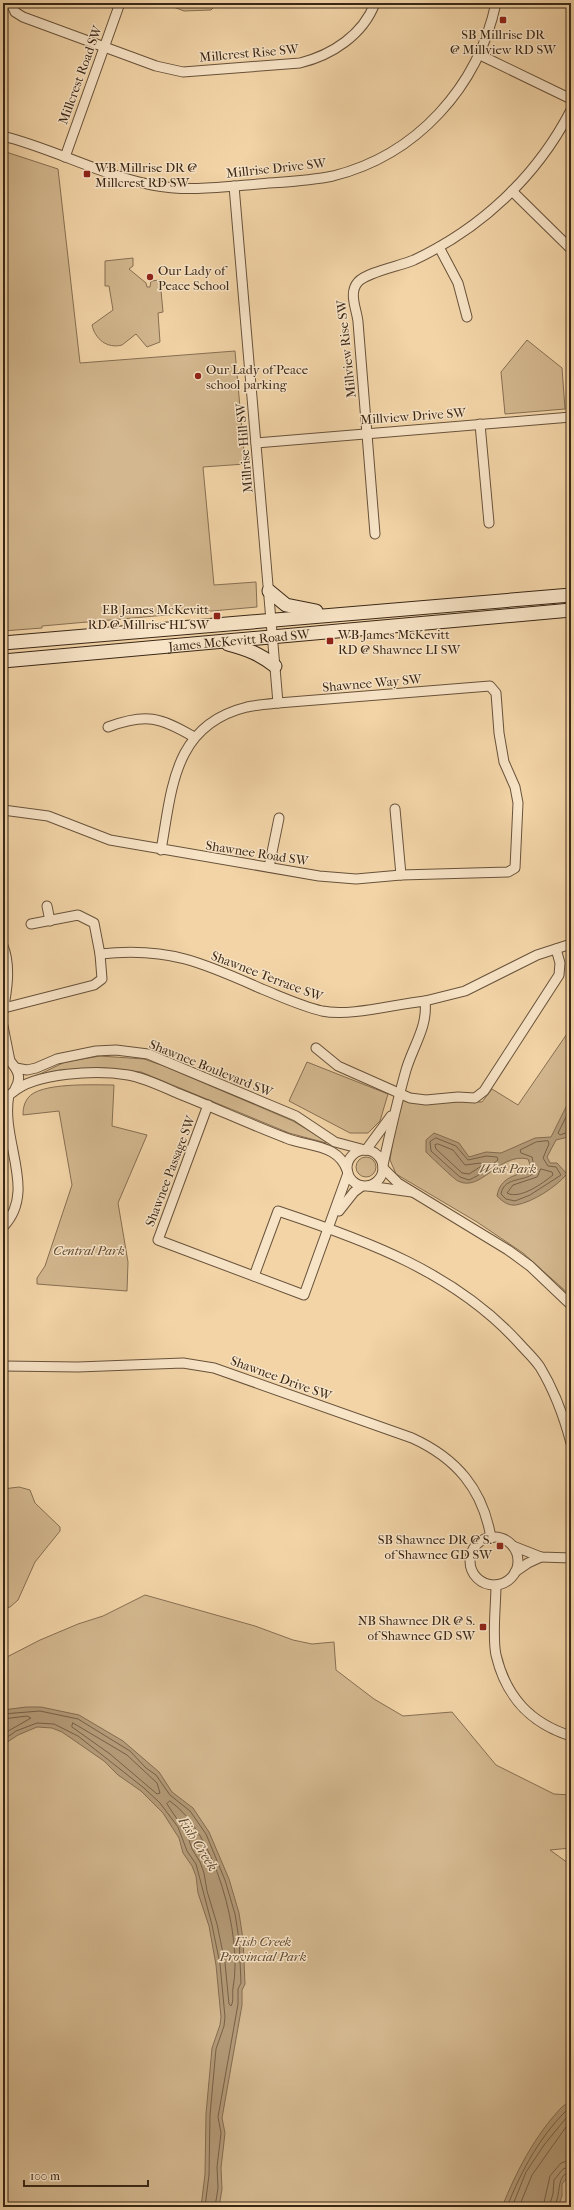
<svg xmlns="http://www.w3.org/2000/svg" width="574" height="2210" viewBox="0 0 574 2210" font-family="'IM FELL French Canon',serif">
	<rect width="100%" height="100%" fill="#f2d4a7"/>
	<filter id="stains"><feTurbulence type="fractalNoise" baseFrequency=".005" numOctaves="4"/><feColorMatrix values="0 0 0 0 .2 0 0 0 0 .09 0 0 0 0 .02 0 0 0 .5 -.17"/></filter>
	<radialGradient id="worn" r=".72"><stop offset=".6" stop-color="#630" stop-opacity="0"/><stop offset="1" stop-color="#630" stop-opacity=".3"/></radialGradient>
	<g fill="#d3b78e" stroke="#866f52">
		<path d="M163,3H215L216,5L211,10L184,11Z"/>
		<path d="M3,151L58,169L80,363L235,351L245,464L203,467L214,585L256,582L257,607L42,626V628L3,631Z"/>
		<path d="M133,258V266L129,269L146,283L147,287H150L151,281L160,280L163,312L158,313L160,342L147,347L136,334L122,345C107,349 95,339 92,325L113,310L109,286H105V261Z"/>
		<path d="M527,340L562,368L565,409L505,414L501,372Z"/>
		<path d="M571,1028V1296L523,1253L477,1222L396,1174L390,1160L399,1098L482,1102L492,1089L518,1105Z"/>
		<path d="M100,1056L144,1059L164,1066L293,1121L326,1141V1143L289,1133L141,1072L105,1068L60,1070L38,1075L65,1062Z"/>
		<path d="M307,1062L388,1094L380,1121L368,1133H350L289,1101Z"/>
		<path d="M114,1085L112,1126L147,1135L118,1203L128,1262L127,1291L37,1284V1278L45,1266L72,1185L59,1111L23,1115C23,1109 24,1103 28,1098C39,1082 95,1085 114,1085Z"/>
		<circle cx="366" cy="1167" r="10"/>
		<path d="M19,1487L30,1490L35,1503L60,1527V1531L35,1562L18,1600L10,1607L3,1609V1489Z"/>
		<path d="M145,1595L255,1626L293,1640L312,1644L334,1642L336,1670L374,1699L403,1716L452,1712L496,1765L554,1794L571,1795V1848L550,1850L568,1863L571,1868V2207H3V1659L40,1640L78,1624L103,1616Z"/>
	</g>
	<g fill="#b39976" stroke="#836b50">
		<path d="M569,1101H571V1133L568,1137L556,1140L547,1157L550,1163H557L567,1174C556,1187 533,1202 516,1205C508,1206 502,1201 497,1196C500,1177 516,1175 532,1170L528,1159C499,1152 481,1193 458,1181C455,1180 430,1156 426,1152V1140L434,1133L459,1143L469,1157L486,1152L501,1153L535,1138L551,1137Z"/>
		<path d="M26,1707H41L79,1715L123,1741L159,1772L172,1792L193,1808L209,1832L229,1879L239,1913L243,1939L245,1984L242,1990V2005L222,2118L225,2133L221,2168L222,2189L219,2207H201L205,2174L206,2114L212,2048L220,2025L221,2017L216,1965L209,1926L198,1893L196,1876L192,1866L183,1853L179,1838L163,1813L141,1791L118,1775L104,1761L62,1732L52,1728L37,1727L18,1735L3,1745V1710Z"/>
		<path d="M571,2099V2173L562,2184V2196L558,2207H502C516,2172 534,2137 560,2109C563,2105 568,2104 571,2099Z"/>
	</g>
	<g fill="none" stroke-linecap="round" stroke-linejoin="round">
		<g stroke="#766046" stroke-width="1">
			<path d="M571,1107L558,1133L560,1135L571,1131"/>
			<path d="M436,1138L456,1146L468,1160L486,1156L497,1157L498,1160L477,1176L469,1180L460,1177L431,1151L430,1142Z"/>
			<path d="M548,1141L549,1144L543,1158L548,1166L556,1167L561,1175L530,1195L515,1201L506,1199L501,1194C504,1175 528,1183 535,1171L532,1157L521,1153L520,1150L536,1142Z"/>
			<path d="M438,1144L453,1150L465,1165L481,1163L483,1165L469,1174L462,1173L436,1149L435,1145Z"/>
			<path d="M541,1169L552,1172L553,1175C543,1183 520,1200 507,1193L513,1185L537,1177Z"/>
			<path d="M3,1714L40,1711L78,1719L130,1751L146,1768L156,1775L170,1795L190,1811L206,1834L225,1880L235,1914L239,1939L241,1983L238,1989V2004L218,2117L221,2133L217,2167L218,2188L215,2207"/>
			<path d="M3,1719L27,1716L31,1718L3,1734"/>
			<path d="M73,1723L127,1755L157,1783L160,1793L157,1794L110,1754L72,1727Z"/>
			<path d="M3,1740L16,1731L37,1723L54,1724L78,1736L144,1788L160,1803L178,1827L187,1851L196,1864L212,1925L220,1964L225,2017L224,2026L216,2049L210,2115L209,2175L205,2207"/>
			<path d="M170,1801C215,1832 243,1936 233,1988C232,1994 234,2001 231,2006L229,2004L225,1963L217,1924L207,1891L204,1873L200,1862L192,1849L187,1834L167,1804Z"/>
			<path d="M507,2207C522,2169 541,2134 571,2106"/>
			<path d="M512,2207L526,2172L544,2145L571,2112"/>
			<path d="M519,2207L532,2175L571,2120"/>
			<path d="M543,2207L550,2176L561,2163L571,2160"/>
			<path d="M549,2207L553,2194L554,2180L563,2169L571,2166"/>
			<path d="M554,2207C555,2203 558,2199 558,2195C560,2186 559,2173 571,2172"/>
		</g>
		<g stroke="#68523a" stroke-width="11">
			<g id="street">
				<path d="M11,3L15,12L23,17L156,66L183,72L300,63C332,55 363,35 375,3"/>
				<path d="M480,55L571,99"/>
				<path d="M3,136C54,149 101,175 152,185C187,192 223,187 258,184C283,182 309,181 333,176C417,155 478,87 496,3"/>
				<path d="M65,157L120,3"/>
				<path d="M234,186L278,703"/>
				<path d="M512,191L571,249"/>
				<path d="M439,247L458,283L467,317"/>
				<path d="M480,424L489,523"/>
				<path d="M256,443L571,417"/>
				<path d="M375,534L358,322C357,310 348,293 358,282C367,272 400,266 414,260C482,228 537,176 571,110"/>
				<path d="M108,727C146,713 160,717 194,737"/>
				<path d="M395,809L401,875"/>
				<path d="M3,810L48,816L110,840L319,876L356,879L401,875L508,872L515,868L518,803L515,787L504,762L499,733L496,693L490,686L278,703C268,704 257,705 247,707C173,725 172,789 161,850"/>
				<path d="M269,867L279,818"/>
				<path d="M47,906L50,921"/>
				<path d="M3,946C11,965 7,991 3,1011"/>
				<path d="M100,954C127,951 159,952 185,959C211,966 237,978 262,989C282,997 301,1006 322,1011C350,1017 395,1004 425,1001C428,1027 413,1046 406,1070C397,1102 390,1133 383,1165"/>
				<path d="M425,1001L465,991L537,955L571,944"/>
				<path d="M4,1008L94,985L102,979L100,954L94,923L78,915L31,924"/>
				<path d="M3,1026L10,1061"/>
				<path d="M316,1048L338,1066L410,1098L426,1100L458,1097L475,1098L484,1091L559,975L560,963L556,949"/>
				<path d="M3,1060L10,1061C18,1070 22,1078 15,1089"/>
				<path d="M16,1068L27,1070L36,1068L57,1059L96,1051L116,1050L148,1054L296,1116L335,1142L365,1150"/>
				<path d="M12,1093C35,1072 98,1070 128,1075C145,1078 161,1086 177,1093C213,1107 249,1124 286,1138C300,1144 318,1144 332,1152C339,1156 344,1162 347,1170"/>
				<path d="M208,1105L158,1240L304,1295L348,1173"/>
				<path d="M366,1150L391,1116"/>
				<circle cx="365" cy="1168" r="18"/>
				<path d="M383,1168L398,1183L508,1250L530,1266L571,1305"/>
				<path d="M368,1186L412,1192"/>
				<path d="M339,1211L354,1192L362,1186"/>
				<path d="M3,1227C38,1191 0,1141 9,1095"/>
				<path d="M254,1276L278,1211C365,1240 454,1272 518,1342C525,1350 534,1358 540,1367C554,1390 564,1417 571,1443"/>
				<path d="M3,1366L78,1367L183,1363L214,1368L412,1438C456,1458 483,1489 491,1538"/>
				<circle cx="494" cy="1561" r="24"/>
				<path d="M513,1546L541,1557L571,1558"/>
				<path d="M515,1572L528,1563L541,1557"/>
				<path d="M496,1585C496,1604 492,1637 496,1655C506,1697 530,1723 571,1736"/>
			</g>
		</g>
		<g stroke="#3a2716" stroke-width="15">
			<g id="secondary">
				<path d="M269,591L286,605L316,611"/>
				<path d="M3,643L571,595"/>
				<path d="M228,644C247,649 260,654 275,666"/>
				<path id="s1" d="M3,661L571,610"/>
			</g>
		</g>
		<use href="#street" stroke="#f7e3c6" stroke-width="9"/>
		<use href="#secondary" stroke="#f7e3c6" stroke-width="13"/>
	</g>
	<g fill="#8f2418" stroke="#f7e3c6" stroke-width="1.5">
		<rect x="499" y="16" width="8" height="8" rx="2"/>
		<rect x="83" y="170" width="8" height="8" rx="2"/>
		<circle cx="150" cy="277" r="4"/>
		<circle cx="198" cy="376" r="4"/>
		<rect x="213" y="612" width="8" height="8" rx="2"/>
		<rect x="326" y="637" width="8" height="8" rx="2"/>
		<rect x="496" y="1542" width="8" height="8" rx="2"/>
		<rect x="479" y="1623" width="8" height="8" rx="2"/>
	</g>
	<g text-anchor="middle" dominant-baseline="central" stroke-width="3" stroke-linejoin="round" paint-order="stroke">
		<g font-size="13" fill="#3a2716" stroke="#f7e3c6" text-anchor="start">
			<text x="503" y="34" text-anchor="middle">SB Millrise DR<tspan x="503" dy="15">@ Millview RD SW</tspan></text>
			<text x="95" y="167">WB Millrise DR @<tspan x="95" dy="15">Millcrest RD SW</tspan></text>
			<text x="158" y="270">Our Lady of<tspan x="158" dy="15">Peace School</tspan></text>
			<text x="206" y="369">Our Lady of Peace<tspan x="206" dy="15">school parking</tspan></text>
			<text x="209" y="609" text-anchor="end">EB James McKevitt<tspan x="209" dy="15">RD @ Millrise HL SW</tspan></text>
			<text x="338" y="634">WB James McKevitt<tspan x="338" dy="15">RD @ Shawnee LI SW</tspan></text>
			<text x="492" y="1539" text-anchor="end">SB Shawnee DR @ S.<tspan x="492" dy="15">of Shawnee GD SW</tspan></text>
			<text x="475" y="1620" text-anchor="end">NB Shawnee DR @ S.<tspan x="475" dy="15">of Shawnee GD SW</tspan></text>
		</g>
		<g font-size="13" fill="#3a2716" stroke="#f7e3c6">
			<text transform="translate(249 53) rotate(-5)">Millcrest Rise SW</text>
			<text transform="translate(80 75) rotate(-70)">Millcrest Road SW</text>
			<text transform="translate(276 168) rotate(-6)">Millrise Drive SW</text>
			<text transform="translate(346 349) rotate(-96)">Millview Rise SW</text>
			<text transform="translate(413 416) rotate(-4)">Millview Drive SW</text>
			<text transform="translate(244 448) rotate(-95)">Millrise Hill SW</text>
			<text stroke="none"><textPath href="#s1" startOffset="237">James McKevitt Road SW</textPath></text>
			<text transform="translate(372 683) rotate(-5)">Shawnee Way SW</text>
			<text transform="translate(257 853) rotate(9)">Shawnee Road SW</text>
			<text transform="translate(267 976) rotate(21)">Shawnee Terrace SW</text>
			<text transform="translate(211 1068) rotate(22)">Shawnee Boulevard SW</text>
			<text transform="translate(170 1171) rotate(-69)">Shawnee Passage SW</text>
			<text transform="translate(281 1378) rotate(20)">Shawnee Drive SW</text>
		</g>
		<g font-size="13" font-style="italic" fill="#604b34" stroke="#f7e3c6">
			<text x="508" y="1168">West Park</text>
			<text x="89" y="1250">Central Park</text>
			<text x="263" y="1941">Fish Creek<tspan x="263" dy="15">Provincial Park</tspan></text>
		</g>
		<g font-size="14" font-style="italic" fill="#5e4933" stroke="#f7e3c6">
			<text transform="translate(198 1844) rotate(58)">Fish Creek</text>
		</g>
	</g>
	<rect width="574" height="2210" fill="none" stroke="#f2d4a7" stroke-width="16"/>
	<rect x="4" y="4" width="566" height="2202" fill="none" stroke="#3a2716" stroke-width="2"/>
	<rect x="8" y="8" width="558" height="2194" fill="none" stroke="#3a2716"/>
	<path d="M24 2180v6h124v-6" fill="none" stroke="#3a2716" stroke-width="2"/>
	<text x="30" y="2180" font-size="12" fill="#3a2716" stroke="#f7e3c6" stroke-width="3" paint-order="stroke">100 m</text>
	<rect width="100%" height="100%" filter="url(#stains)"/>
	<rect width="100%" height="100%" fill="url(#worn)"/>
</svg>
